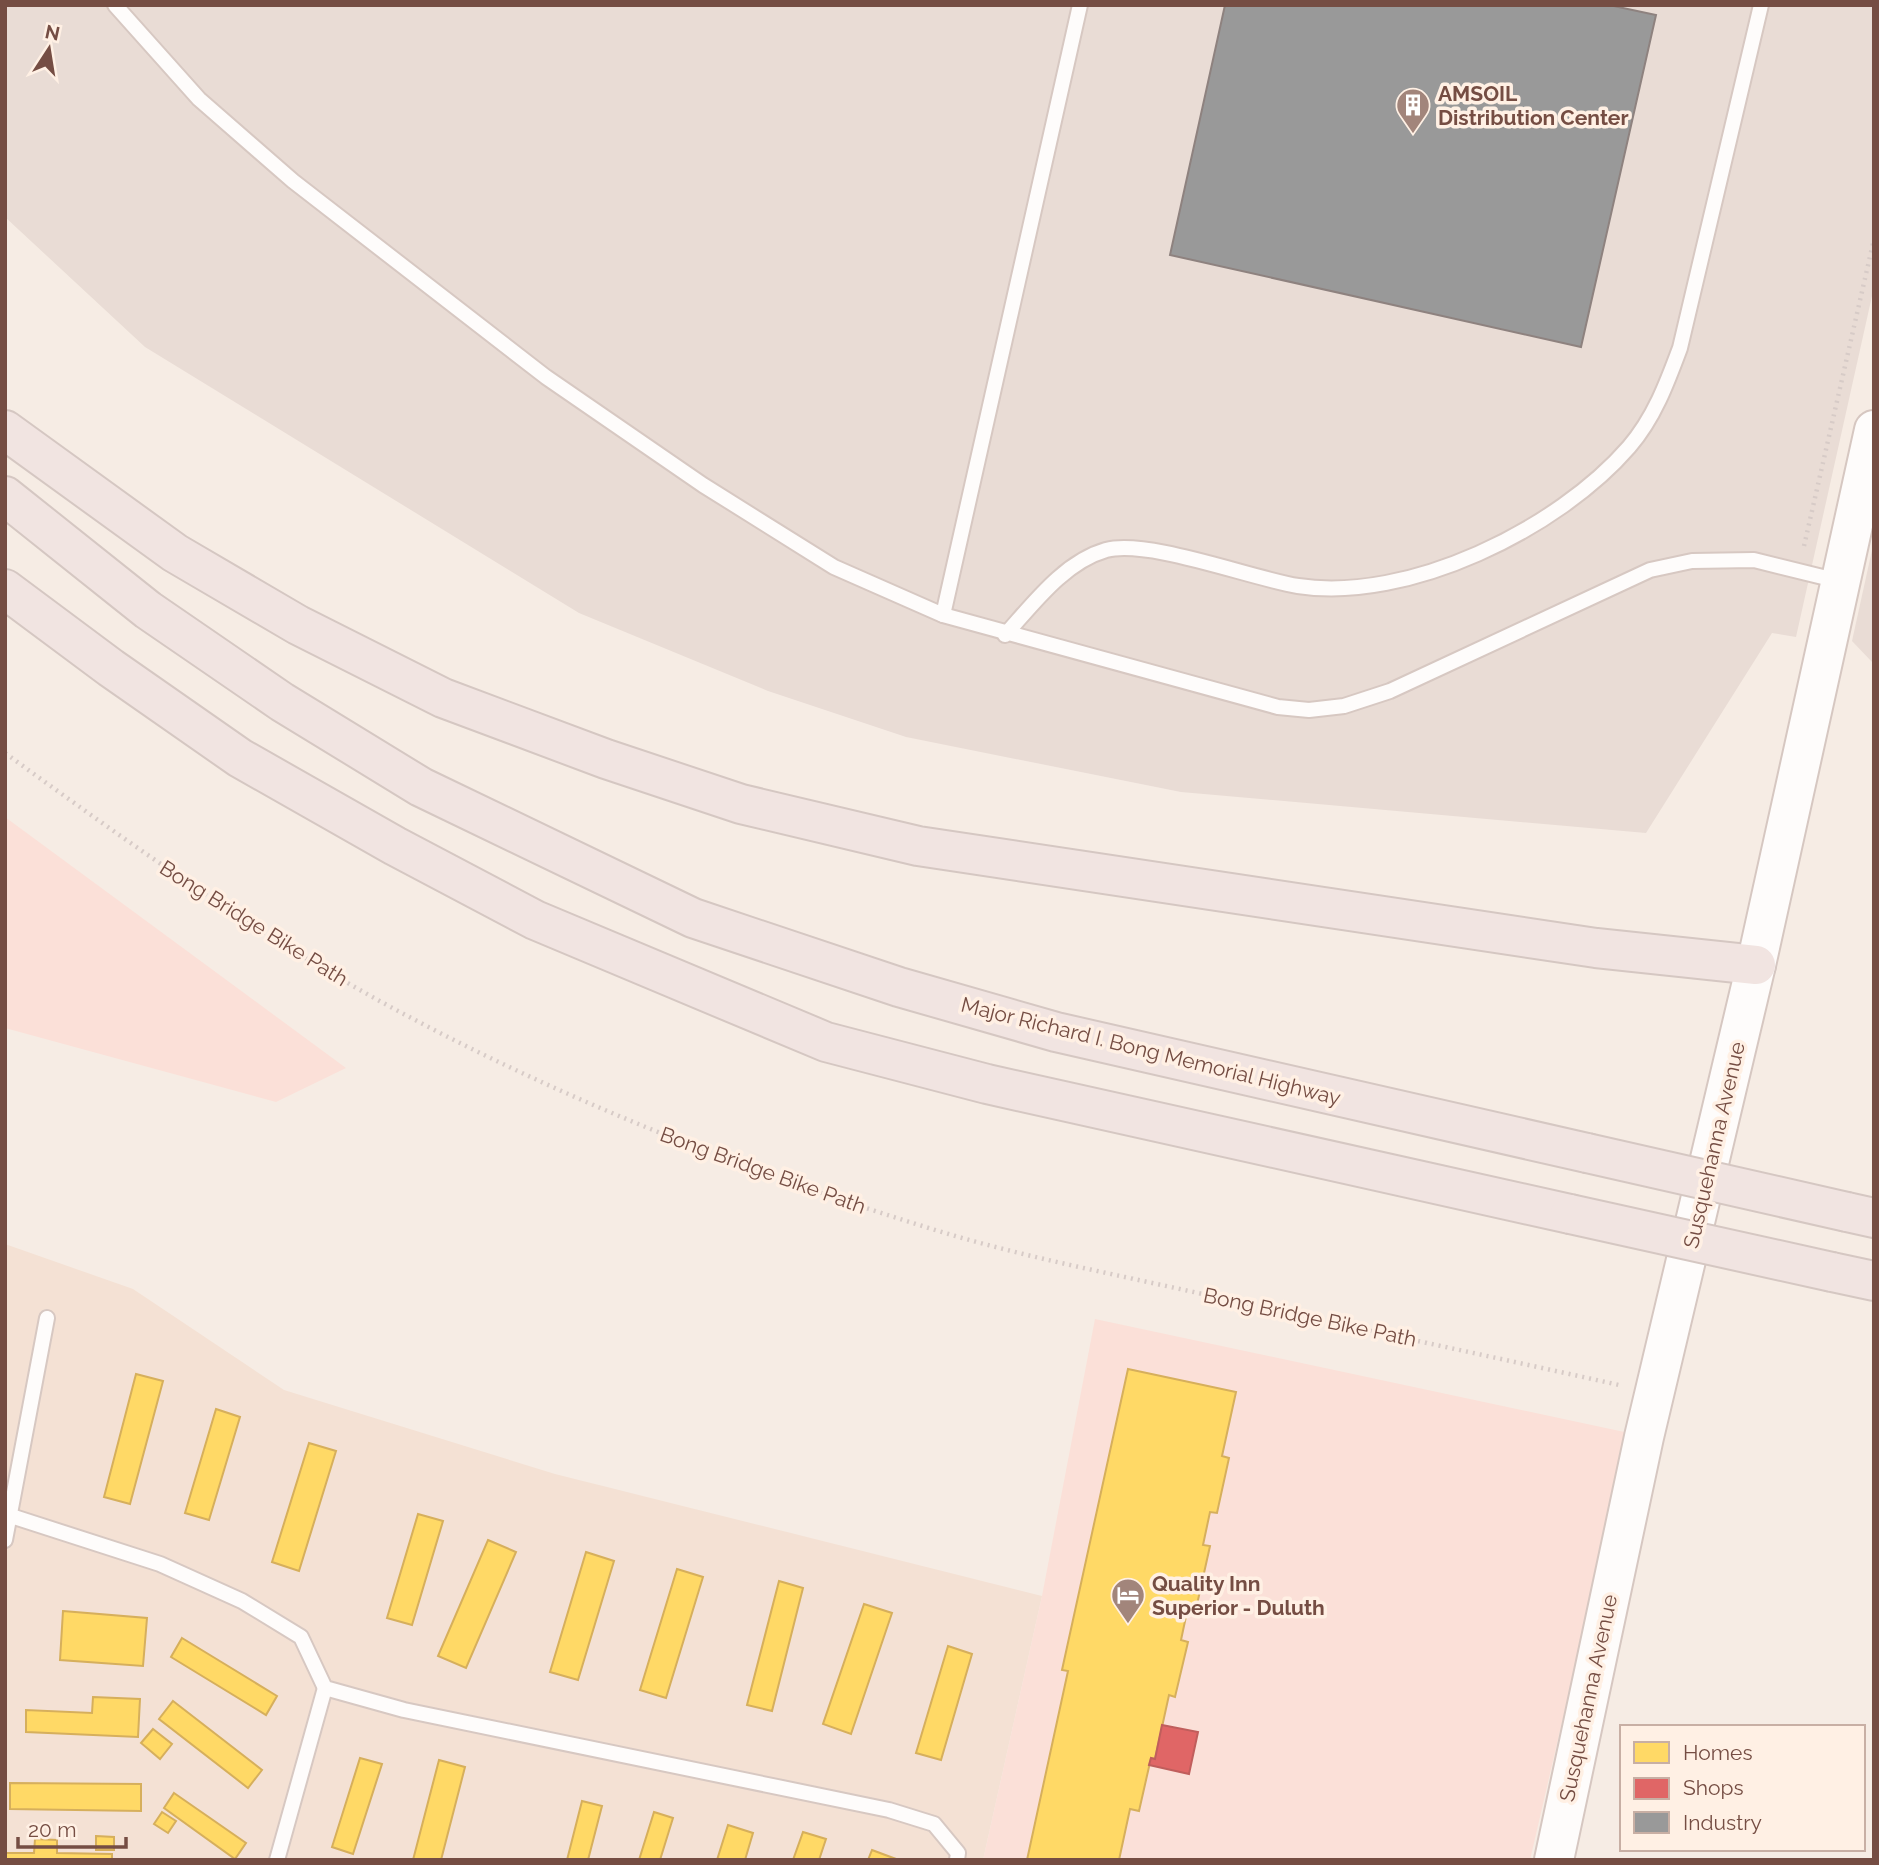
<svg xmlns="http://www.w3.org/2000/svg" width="1879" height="1865" viewBox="0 0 1879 1865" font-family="Raleway,sans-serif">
	<rect width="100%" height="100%" fill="#f6ece4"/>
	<path fill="#f4e1d4" d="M5,1244L133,1289L284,1390L555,1474L1042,1596L983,1860H5Z"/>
	<g fill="#fbe0d8">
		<path d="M5,817L346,1068L276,1102L5,1028Z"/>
		<path d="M1095,1319L1629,1433L1530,1860H983L1042,1596Z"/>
	</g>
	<g fill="#e9dcd5">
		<path d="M5,5H1874V287L1796,637L1772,633L1646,833L1181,792L906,737L768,691L579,613L145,347L5,217Z"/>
		<path d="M1874,541V664L1852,641Z"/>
	</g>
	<g fill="#ffd966" stroke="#d6af5c" stroke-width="2">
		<path d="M1128,1369L1236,1392L1222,1456L1229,1458L1217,1513L1210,1512L1203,1545L1210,1546L1196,1609L1188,1607L1181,1640L1188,1642L1175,1697L1169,1695L1155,1759L1151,1758L1139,1811L1130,1809L1119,1860H1027L1068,1671L1062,1670Z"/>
		<path d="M136,1374L163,1381L130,1504L104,1497Z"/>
		<path d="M216,1409L240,1417L209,1520L185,1513Z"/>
		<path d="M309,1443L336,1451L299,1571L272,1562Z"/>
		<path d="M418,1514L443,1521L412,1625L387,1618Z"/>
		<path d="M488,1540L516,1552L466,1668L438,1656Z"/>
		<path d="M586,1552L614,1561L578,1680L550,1672Z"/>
		<path d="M677,1569L703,1577L666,1698L640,1690Z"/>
		<path d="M779,1581L803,1588L772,1711L747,1705Z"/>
		<path d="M864,1604L892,1613L851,1734L823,1724Z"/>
		<path d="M63,1611L147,1618L143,1666L60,1660Z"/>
		<path d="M182,1638L277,1696L266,1715L171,1657Z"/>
		<path d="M948,1646L972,1654L941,1760L916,1753Z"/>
		<path d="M93,1697L140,1699L138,1737L26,1732V1710L92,1713Z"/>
		<path d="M173,1701L262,1770L248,1788L159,1719Z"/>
		<path d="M153,1729L172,1744L160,1759L141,1743Z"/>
		<path d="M360,1758L382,1764L353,1854L332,1847Z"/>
		<path d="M439,1760L465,1767L441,1860H413Z"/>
		<path d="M10,1783L141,1784V1811L10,1809Z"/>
		<path d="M174,1793L246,1843L235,1859L164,1808Z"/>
		<path d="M582,1801L602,1806L588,1860H567Z"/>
		<path d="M162,1812L176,1821L168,1833L154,1824Z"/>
		<path d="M654,1812L673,1818L660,1860H639Z"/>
		<path d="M728,1825L753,1833L745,1860H717Z"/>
		<path d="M803,1832L826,1839L819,1860H793Z"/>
		<path d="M96,1836L114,1837V1850H96Z"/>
		<path d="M35,1839L57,1840V1853L112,1854V1860H5V1853H34Z"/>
		<path d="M872,1850L896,1859L895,1860H868Z"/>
	</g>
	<path fill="#e06666" stroke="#c05e5c" stroke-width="2" d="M1162,1725L1198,1732L1189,1774L1149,1765L1151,1758L1155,1759Z"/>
	<path fill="#999" stroke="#8e827f" stroke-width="2" d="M1225,5H1609L1656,15L1581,347L1170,255Z"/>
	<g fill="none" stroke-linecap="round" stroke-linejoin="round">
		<g stroke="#d7c8c2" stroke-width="18">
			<g id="lane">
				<path d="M115,5L199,99L293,181L546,377L703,485L834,567L943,615L1278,707L1309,710L1344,706L1390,691L1650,570L1692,561L1754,560L1839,581"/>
				<path d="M943,615L1080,5"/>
				<path d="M1005,635C1033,604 1064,562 1106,550C1149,539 1250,578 1298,586C1408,603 1558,529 1629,447C1654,418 1667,383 1680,348L1761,5"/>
				<path d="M11,1516L160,1564L242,1601L301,1637L325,1688L404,1710L889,1810L934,1824L958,1853L957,1860"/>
				<path d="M5,1540L47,1318"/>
				<path d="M277,1860L325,1688"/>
			</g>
		</g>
		<g stroke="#d6c7c1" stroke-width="42">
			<path id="secondary" d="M1554,1860L1644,1437L1756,965L1874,430"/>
		</g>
		<g stroke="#d5c7c2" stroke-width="42">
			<g id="highway">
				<path d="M5,430L175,553L298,625L443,698L606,759L741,804L918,846L1596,948L1756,965"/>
				<path d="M5,496L148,610L282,702L421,787L693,918L899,987L1056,1032L1587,1153"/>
				<path d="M5,589L111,668L240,758L395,846L535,920L826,1042L987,1084L1570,1214"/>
				<path d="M1847,1212L1874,1218"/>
				<path d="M1832,1272L1874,1281"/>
			</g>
		</g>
		<g stroke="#d7cbc7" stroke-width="4.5" stroke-dasharray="2 5" stroke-linecap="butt">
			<path d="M1804,546L1874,239"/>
			<path d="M5,753C129,843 253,932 387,1005C560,1099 745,1171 932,1229C1016,1255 1103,1272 1189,1291C1332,1323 1476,1353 1619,1385"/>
		</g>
		<use href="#lane" stroke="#fefcfb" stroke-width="14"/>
		<use href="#secondary" stroke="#fefcfb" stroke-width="38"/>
		<use href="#highway" stroke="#f1e4e1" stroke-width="38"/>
		<g stroke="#d5c7c2" stroke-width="42" stroke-linecap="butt">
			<g id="highway-bridge">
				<path d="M1587,1153L1847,1212"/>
				<path d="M1570,1214L1832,1272"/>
			</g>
		</g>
		<use href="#highway-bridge" stroke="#f1e4e1" stroke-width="38"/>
	</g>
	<defs>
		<g id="building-pin" transform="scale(1.75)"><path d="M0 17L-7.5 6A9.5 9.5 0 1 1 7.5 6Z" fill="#a2857b" stroke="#fff0e4"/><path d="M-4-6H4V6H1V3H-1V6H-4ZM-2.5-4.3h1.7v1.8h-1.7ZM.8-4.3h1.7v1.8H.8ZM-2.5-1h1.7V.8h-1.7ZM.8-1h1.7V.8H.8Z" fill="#fff"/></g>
		<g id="hotel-pin" transform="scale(1.75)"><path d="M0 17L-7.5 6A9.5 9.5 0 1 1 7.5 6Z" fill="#a2857b" stroke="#fff0e4"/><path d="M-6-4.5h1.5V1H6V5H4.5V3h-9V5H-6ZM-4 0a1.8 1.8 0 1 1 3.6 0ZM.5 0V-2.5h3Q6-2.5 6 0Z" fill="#fff"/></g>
	</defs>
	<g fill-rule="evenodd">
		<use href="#building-pin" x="1413" y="105"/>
		<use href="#hotel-pin" x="1128" y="1595"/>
	</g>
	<g text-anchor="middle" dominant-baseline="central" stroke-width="7" stroke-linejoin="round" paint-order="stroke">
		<g font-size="21" font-weight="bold" fill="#754d43" stroke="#fff0e4" text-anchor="start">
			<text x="1438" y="93">AMSOIL<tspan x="1438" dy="24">Distribution Center</tspan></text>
			<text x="1152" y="1583">Quality Inn<tspan x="1152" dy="24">Superior - Duluth</tspan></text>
		</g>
		<g font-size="21" fill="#754d43" stroke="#fff0e4">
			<text transform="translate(254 923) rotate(32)">Bong Bridge Bike Path</text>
			<text transform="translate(1151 1051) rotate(14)">Major Richard I. Bong Memorial Highway</text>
			<text transform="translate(1714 1145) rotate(-77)">Susquehanna Avenue</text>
			<text transform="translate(763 1170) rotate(20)">Bong Bridge Bike Path</text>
			<text transform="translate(1310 1317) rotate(12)">Bong Bridge Bike Path</text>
			<text transform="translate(1588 1698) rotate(-78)">Susquehanna Avenue</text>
		</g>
	</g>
	<rect width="1879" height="1865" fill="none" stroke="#754d43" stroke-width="14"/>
	<rect x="1620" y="1725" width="245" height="126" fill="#fff0e4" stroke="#c8afa4" stroke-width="2"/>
	<rect x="1634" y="1742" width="35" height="21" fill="#ffd966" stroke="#c8afa4" stroke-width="2"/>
	<text x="1683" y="1760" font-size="21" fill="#754d43">Homes</text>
	<rect x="1634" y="1778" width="35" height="21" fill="#e06666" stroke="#c8afa4" stroke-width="2"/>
	<text x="1683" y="1795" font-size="21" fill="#754d43">Shops</text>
	<rect x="1634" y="1812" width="35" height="21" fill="#999999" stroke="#c8afa4" stroke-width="2"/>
	<text x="1683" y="1830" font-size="21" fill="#754d43">Industry</text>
	<g transform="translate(49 49) rotate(12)" stroke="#fff0e4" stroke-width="5" paint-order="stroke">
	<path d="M0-5L12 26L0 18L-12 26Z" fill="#754d43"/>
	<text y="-10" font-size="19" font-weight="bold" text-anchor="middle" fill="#754d43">N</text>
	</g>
	<path d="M18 1837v10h108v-10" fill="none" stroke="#754d43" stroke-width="3.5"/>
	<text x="28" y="1837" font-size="21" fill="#754d43" stroke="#fff0e4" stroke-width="5" paint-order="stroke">20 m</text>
</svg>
